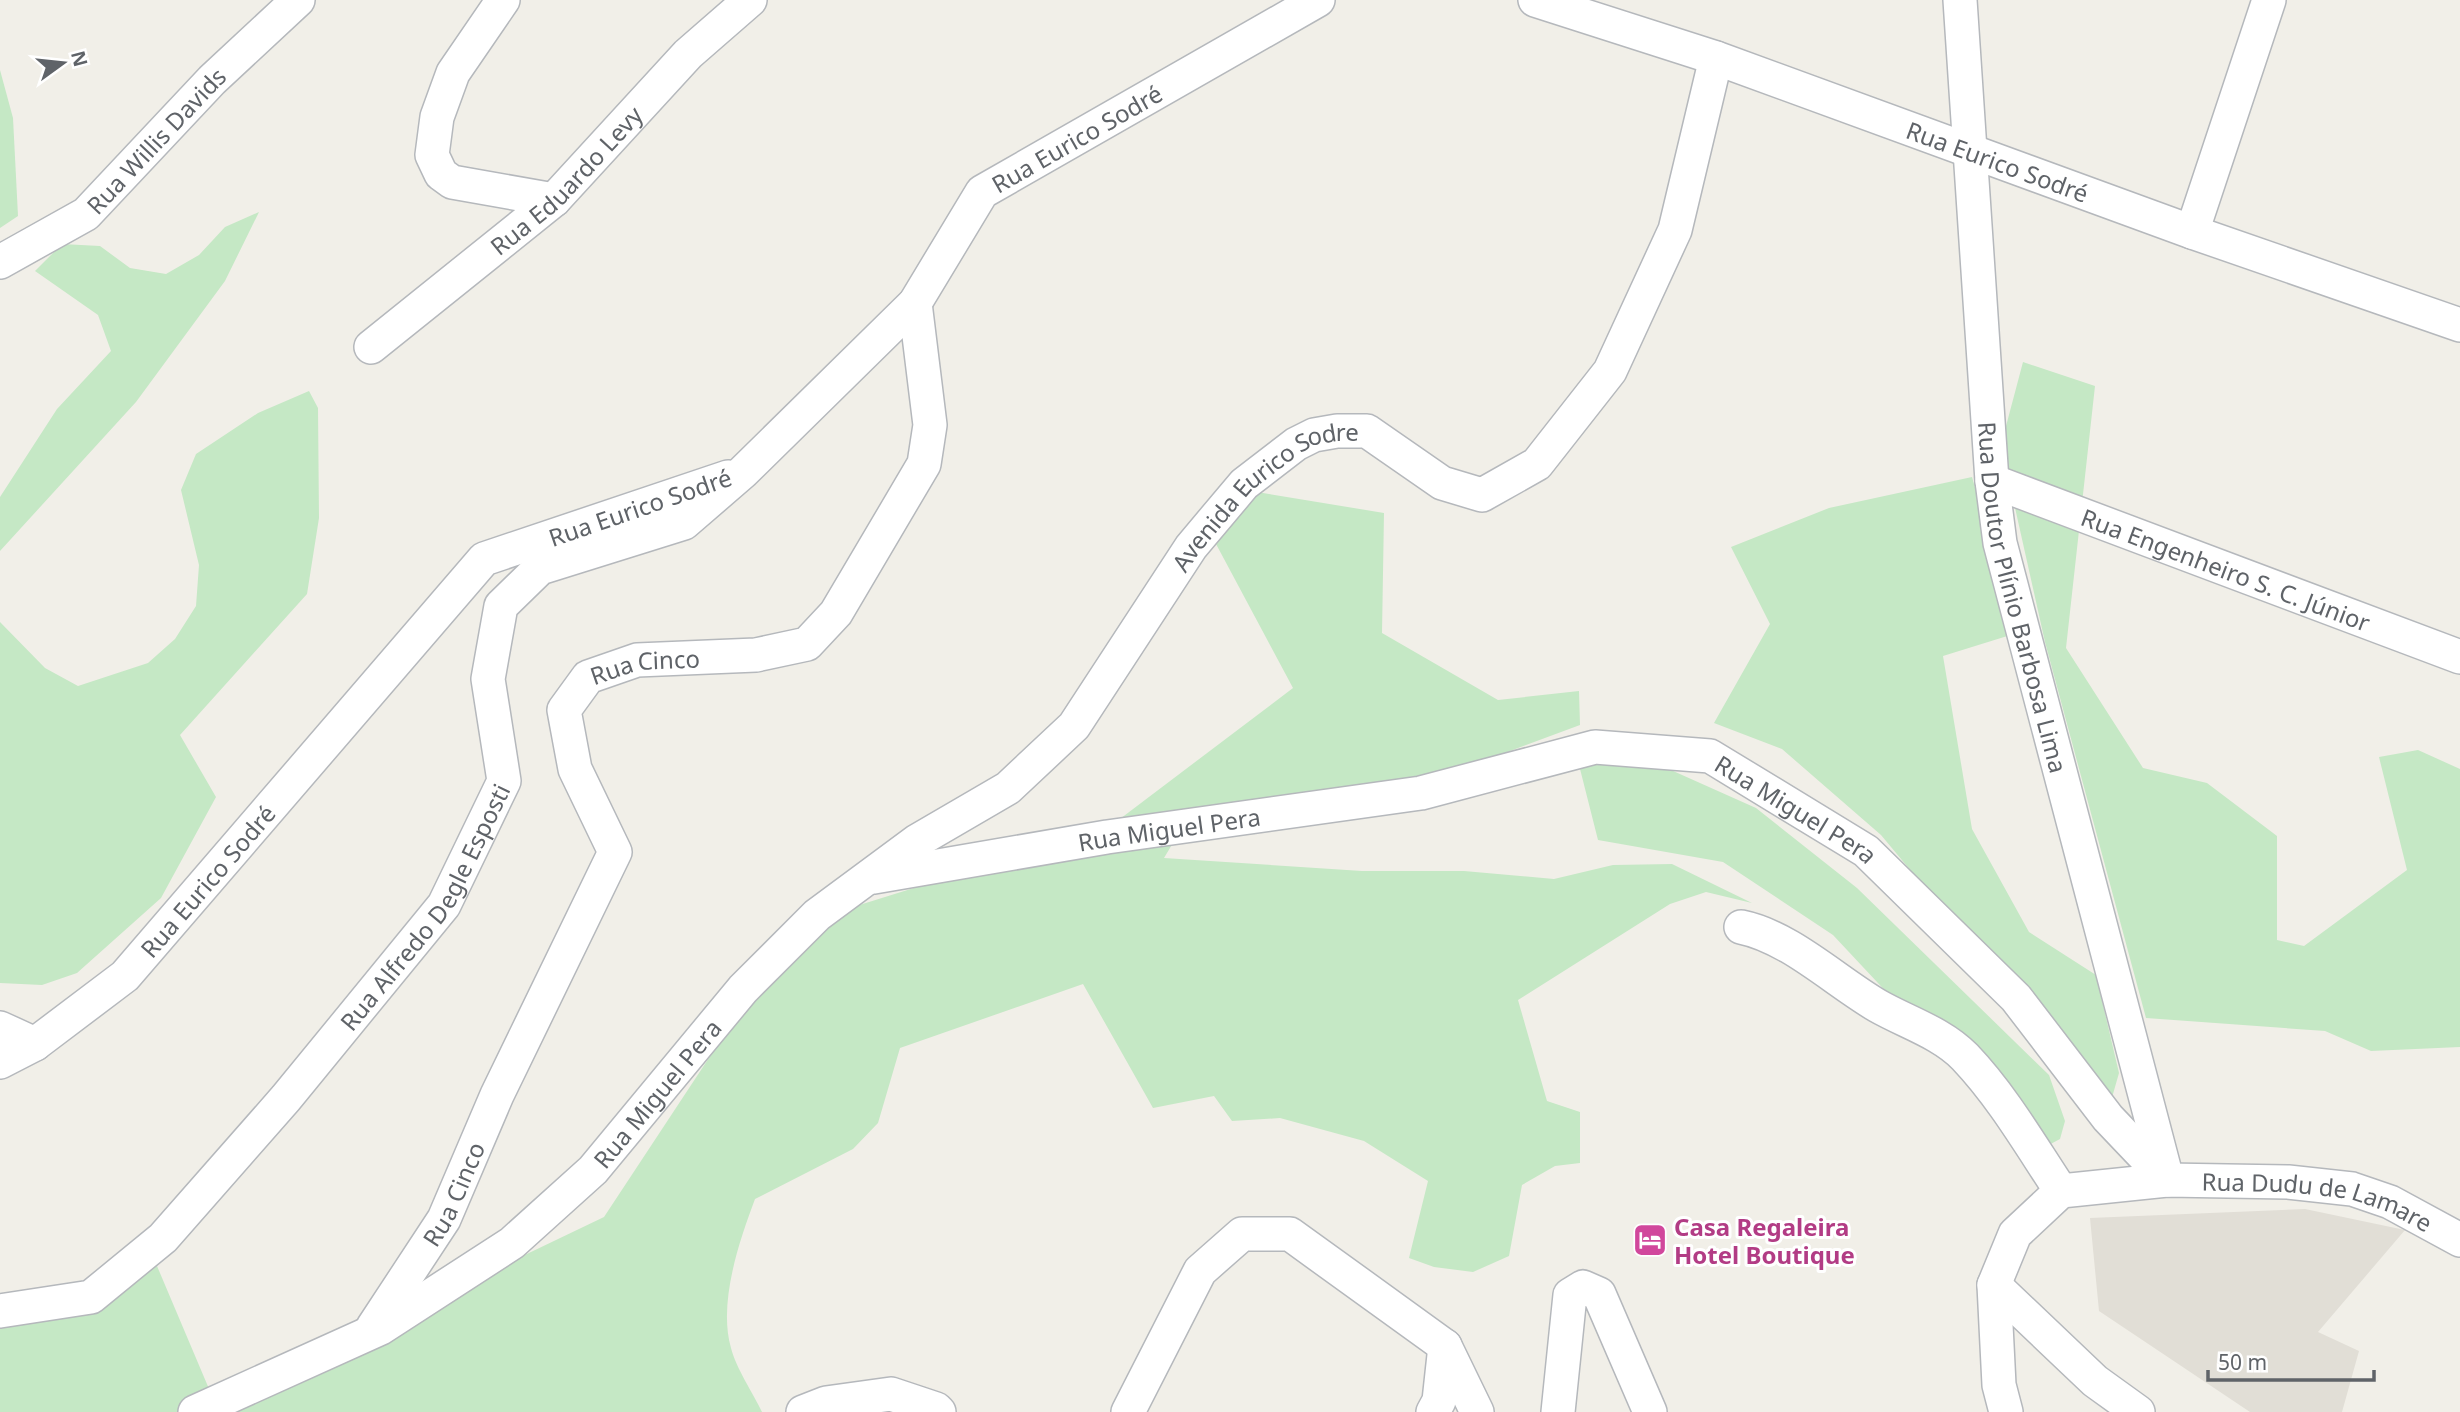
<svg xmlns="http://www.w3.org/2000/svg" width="2460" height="1412" viewBox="0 0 2460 1412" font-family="'Noto Sans',sans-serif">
	<rect width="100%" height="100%" fill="#f1efe8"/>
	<path fill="#e1ded6" d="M2305,1209L2405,1230L2318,1332L2359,1351L2342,1412H2250L2099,1311L2090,1218Z"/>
	<g fill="#c5e8c5">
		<path d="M0,70L13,118L18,216L0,228Z"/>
		<path d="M259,212L225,281L136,402L0,551V497L57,409L111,351L98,315L35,271L62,244L100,246L130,268L166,274L199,255L225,227Z"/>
		<path d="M2023,362L2095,386L2066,648L2143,768L2207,783L2277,836V940L2304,946L2407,870L2379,757L2418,750L2460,769V1047L2371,1051L2325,1031L2146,1018L2045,642L2001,445Z"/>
		<path d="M309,391L318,408L319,518L307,594L180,735L216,797L161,898L77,973L42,985L0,983V622L45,668L78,686L148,663L175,639L196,606L199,565L181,490L196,454L258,413Z"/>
		<path d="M1972,477L2017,633L1943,656L1972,829L2029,932L2096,975L2119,1073L2109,1108L1881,835L1782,749L1714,723L1770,624L1731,547L1829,508Z"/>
		<path d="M1257,492L1384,513L1382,633L1498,700L1579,691L1580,725L1432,780L1186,821L1164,858L1362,871H1464L1554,879L1613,865L1672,864L1752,903L1706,892L1670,904L1518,1000L1547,1101L1580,1112V1163L1555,1166L1522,1185L1509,1256L1473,1272L1434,1267L1409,1258L1428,1181L1364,1141L1280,1118L1232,1121L1214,1096L1153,1108L1083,984L900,1048L878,1123L853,1149L755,1199C739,1242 718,1303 731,1348C736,1368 753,1393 762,1412H0V1323L93,1302L157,1266L215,1403L604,1217L763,976L853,907L1026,853L1067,859L1293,688L1208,529Z"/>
		<path d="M1577,757L1644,758L1756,808L1857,888L2049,1075L2065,1121L2060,1139L2043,1148L1936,1045L1833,935L1723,862L1598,840Z"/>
	</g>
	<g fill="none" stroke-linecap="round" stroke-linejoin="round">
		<g stroke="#b5b8bc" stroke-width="36">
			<g id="minor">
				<path d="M503,0L453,73L437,117L432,155L441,174L452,182L554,200"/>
				<path id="s1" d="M1535,0L1716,58L2192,232L2460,325"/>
				<path id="s2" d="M1960,0L1992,481L2000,543L2166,1175"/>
				<path d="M2192,232L2269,0"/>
				<path id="s3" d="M0,262L86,214L212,80L298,0"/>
				<path id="s4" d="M371,347L554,200L688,54L750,0"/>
				<path id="s5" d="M1992,481L2460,657"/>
				<path id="s6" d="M874,877L1107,837L1421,793L1595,747L1710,756L1866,851L2016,998L2108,1118L2167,1180"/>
				<path d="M1741,927C1790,937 1835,981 1878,1006C1906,1022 1942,1033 1965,1057C2003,1097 2031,1146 2061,1191"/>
				<path d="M0,1028L35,1044"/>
				<path id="s7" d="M0,1062L35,1044L125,976L484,559L728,477"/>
				<path d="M1994,1285L2095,1381L2138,1412"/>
				<path id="s8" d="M0,1311L91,1297L163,1238L286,1098L444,905L504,781L488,679L501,606L540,568L684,523L743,472L915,303L982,192L1318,0"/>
				<path id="s9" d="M373,1327L444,1219L497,1095L615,852L575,769L564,710L588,677L637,660L756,655L807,644L836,613L924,464L930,425L915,303"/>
				<path id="s10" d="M195,1412L381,1328L512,1243L593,1170L743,989L817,915L917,841L1008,788L1074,726L1191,547L1244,484L1296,444L1314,435L1337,431H1367L1442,483L1482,495L1537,464L1610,371L1675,230L1716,58"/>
				<path d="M803,1412L826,1403L891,1394L936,1409L939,1412"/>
				<path d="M1128,1412L1200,1271L1242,1234H1290L1445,1346L1477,1412"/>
				<path d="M1433,1412L1439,1401L1445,1346"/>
				<path d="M1558,1412L1570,1295L1583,1287L1599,1294L1650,1412"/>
				<path id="s11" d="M2006,1412L1999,1385L1994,1285L2015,1234L2061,1191L2167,1180L2288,1182L2352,1189L2390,1202L2460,1240"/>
			</g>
		</g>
		<use href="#minor" stroke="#fff" stroke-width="33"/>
	</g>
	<defs>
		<g id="hotel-square" transform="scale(1.75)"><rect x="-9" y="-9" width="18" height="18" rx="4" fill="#d1479c" stroke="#fff"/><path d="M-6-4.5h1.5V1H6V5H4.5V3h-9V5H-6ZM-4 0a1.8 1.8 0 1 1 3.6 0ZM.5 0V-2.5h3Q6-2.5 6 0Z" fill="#fff"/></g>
	</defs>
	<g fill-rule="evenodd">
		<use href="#hotel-square" x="1650" y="1240"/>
	</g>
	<g text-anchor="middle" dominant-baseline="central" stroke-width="6" stroke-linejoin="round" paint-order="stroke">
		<g font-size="24" fill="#5f6368" stroke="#fff">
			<text stroke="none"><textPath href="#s8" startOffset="1699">Rua Eurico Sodré</textPath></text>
			<text stroke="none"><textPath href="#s3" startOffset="200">Rua Willis Davids</textPath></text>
			<text stroke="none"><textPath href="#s1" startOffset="490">Rua Eurico Sodré</textPath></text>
			<text stroke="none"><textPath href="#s4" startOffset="257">Rua Eduardo Levy</textPath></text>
			<text stroke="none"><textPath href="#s10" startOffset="1437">Avenida Eurico Sodre</textPath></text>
			<text transform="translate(640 507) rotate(-19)">Rua Eurico Sodré</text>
			<text stroke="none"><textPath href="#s5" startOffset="250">Rua Engenheiro S. C. Júnior</textPath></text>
			<text stroke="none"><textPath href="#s2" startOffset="602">Rua Doutor Plínio Barbosa Lima</textPath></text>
			<text stroke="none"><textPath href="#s9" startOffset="786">Rua Cinco</textPath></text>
			<text stroke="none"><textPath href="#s6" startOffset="950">Rua Miguel Pera</textPath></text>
			<text stroke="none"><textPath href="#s6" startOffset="299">Rua Miguel Pera</textPath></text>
			<text stroke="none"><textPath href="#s7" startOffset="278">Rua Eurico Sodré</textPath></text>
			<text stroke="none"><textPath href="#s8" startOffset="609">Rua Alfredo Degle Esposti</textPath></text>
			<text stroke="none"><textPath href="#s10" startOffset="569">Rua Miguel Pera</textPath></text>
			<text stroke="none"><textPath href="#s9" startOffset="156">Rua Cinco</textPath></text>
			<text stroke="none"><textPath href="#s11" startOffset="506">Rua Dudu de Lamare</textPath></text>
		</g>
		<g font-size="24" font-weight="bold" fill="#b23c85" stroke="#fff" text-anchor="start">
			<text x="1674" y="1226">Casa Regaleira<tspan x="1674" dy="28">Hotel Boutique</tspan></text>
		</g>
	</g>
	<g transform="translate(63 63) rotate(75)" stroke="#ffffff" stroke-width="5" paint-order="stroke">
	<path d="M0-5L12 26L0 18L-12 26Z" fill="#5f6368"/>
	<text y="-10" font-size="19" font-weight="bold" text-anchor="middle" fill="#5f6368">N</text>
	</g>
	<path d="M2208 1370v10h166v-10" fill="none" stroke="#5f6368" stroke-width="3.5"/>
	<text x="2218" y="1370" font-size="21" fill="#5f6368" stroke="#ffffff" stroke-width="5" paint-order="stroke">50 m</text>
</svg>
